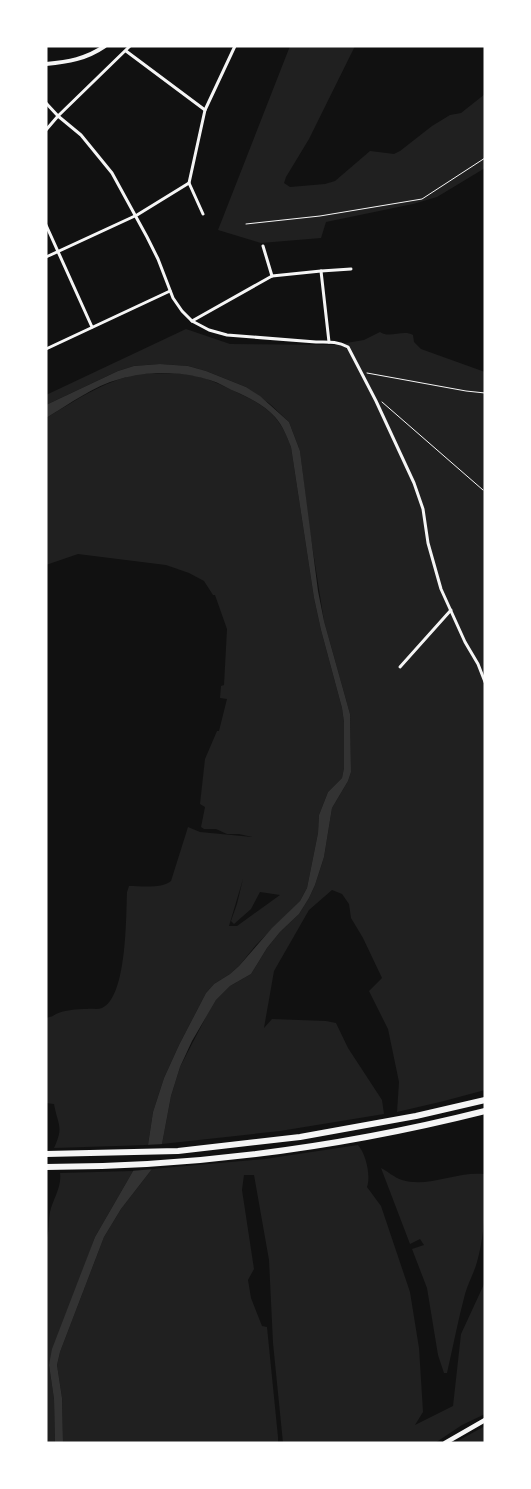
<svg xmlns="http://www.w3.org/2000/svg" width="531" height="1489" viewBox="0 0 531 1489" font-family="'Public Sans',sans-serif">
	<rect width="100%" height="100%" fill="#111"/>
	<g fill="#202020" fill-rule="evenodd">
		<path d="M290,46H355L309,139L286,177L284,183L290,187L325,184L335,181L370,151L394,154L400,151L432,126L450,115L461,113L485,94V168L437,197L413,204L326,222L321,238L261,243L218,230Z"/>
		<path d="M186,329L230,344L334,345L364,340L380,332C390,339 403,329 413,335L414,342L421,349L485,372V1090L444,1101L397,1112L399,1082L388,1029L369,991L382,978L363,938L351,918L349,904L342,894L332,890L309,910L274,971L264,1028L272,1019L326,1021L336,1023L348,1048L382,1100L384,1114L280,1131L162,1144L171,1096L180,1067L207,1015L216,1000L230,986L251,974L267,948L280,932L299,914L309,898L315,885L324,857L332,808L348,781L351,772L350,714L324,621L309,526L300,451L289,422L270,404L246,387L206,371L188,366L160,364L134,366L118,371L46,405V395Z"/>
		<path d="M137,374C155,374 173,372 191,375C205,377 217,383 230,389C262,404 279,412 291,447L314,598L321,630L342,708L344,722V768L342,778L328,792L319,815L318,833L307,888L300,901L256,945L239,966L230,974L214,984L206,993L179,1045L164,1078L153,1112L148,1145L54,1148C64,1126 58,1126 54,1104L46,1103V1018C51,1017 53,1016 56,1014C64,1010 78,1009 87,1009C92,1008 97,1010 102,1008C127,997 126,917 127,892L129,886C140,886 162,889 171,881L188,827L200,832L252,837L239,834H227L216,829H204L201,827L205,807L200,804L205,759L217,731H219L227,699L220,698L221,686L224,685L227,629L215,595H213L204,581L189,573L166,565L78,554L46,565V418C78,399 101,383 137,374ZM243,879L237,904L231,921L234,924L251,909L260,892L280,895L237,926H229Z"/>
		<path d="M358,1145C366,1154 371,1176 367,1187L381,1206L410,1292L419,1348L423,1412L415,1425L453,1406L461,1334L485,1282V1414L462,1425L435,1443H283L273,1343L269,1260L254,1175H244L242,1190L254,1269L248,1280L251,1298L262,1326L267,1327L278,1437V1443H63L62,1398L57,1365L60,1352L104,1237L121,1209L152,1169L265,1159Z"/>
		<path d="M381,1168C387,1171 395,1178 402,1180C428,1188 457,1171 484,1174C486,1202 485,1234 477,1262C474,1273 468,1283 465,1294C458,1320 453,1347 447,1373H444L438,1355L427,1288L412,1249L424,1245L420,1239L410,1244Z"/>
		<path d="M133,1171L95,1237L49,1365L54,1399L55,1443H46V1240C50,1230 48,1222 50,1212C53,1199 62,1187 60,1173Z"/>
		<path d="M485,1426V1443H454Z"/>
	</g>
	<path fill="#333" d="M160,364L188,366L206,371L246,387L260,396L289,422L300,451L318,591L324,621L350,714L351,772L348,781L332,808L324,857L315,885L309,898L299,914L280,932L267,948L251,974L230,986L216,1000L192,1041L180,1067L171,1096L162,1144L152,1169L121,1209L104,1237L60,1352L57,1365L62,1398L63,1443H55L54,1399L49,1365L52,1349L95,1237L148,1145L153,1112L164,1078L179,1045L206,993L214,984L230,974L239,966L272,928L300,901L307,888L318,833L319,815L328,792L342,778L344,768V722L342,708L321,630L314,598L291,447C287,437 283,426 275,417C264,405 250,398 234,391C225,387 216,381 206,379C180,371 146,371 120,379C93,386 70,404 46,418V405L118,371L134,366Z"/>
	<path fill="#111" d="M164,1144L155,1169L130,1171L145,1145Z"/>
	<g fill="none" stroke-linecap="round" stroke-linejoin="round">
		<g stroke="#f5f5f5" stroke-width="1">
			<path d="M246,224L320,216L422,199L485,158"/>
			<path d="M367,373L466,391L485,393"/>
			<path d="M382,402L483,490"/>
		</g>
		<g stroke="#f5f5f5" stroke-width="3">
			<path d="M126,51L205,110"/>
			<path d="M46,103L58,116L81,135L112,173L147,237L158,259L173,298L182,311L192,321L209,330L227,335L316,342C328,342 337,341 348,347L376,401L414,483L423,509L428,543L441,589L465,642L478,664L485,682"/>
			<path d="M46,130L58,116L130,46"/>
			<path d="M189,183L205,110L235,46"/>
			<path d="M46,225L92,327"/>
			<path d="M263,246L272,276"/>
			<path d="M46,257L137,215L189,183L203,214"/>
			<path d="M321,271L329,342"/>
			<path d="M192,321L272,276L321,271L351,269"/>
			<path d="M46,349L170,291"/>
			<path d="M400,667L451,610"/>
		</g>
		<path stroke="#f5f5f5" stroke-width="4" d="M46,64C68,62 86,59 105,46"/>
		<path stroke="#f5f5f5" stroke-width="4.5" d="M445,1443L485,1420"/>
		<g stroke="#f5f5f5" stroke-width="6">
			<path d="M46,1154L178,1151L300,1137L416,1116L485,1100"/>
			<path d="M46,1167C194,1167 342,1147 485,1111"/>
		</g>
	</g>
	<rect width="531" height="1489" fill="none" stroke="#ffffff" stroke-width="95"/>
</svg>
